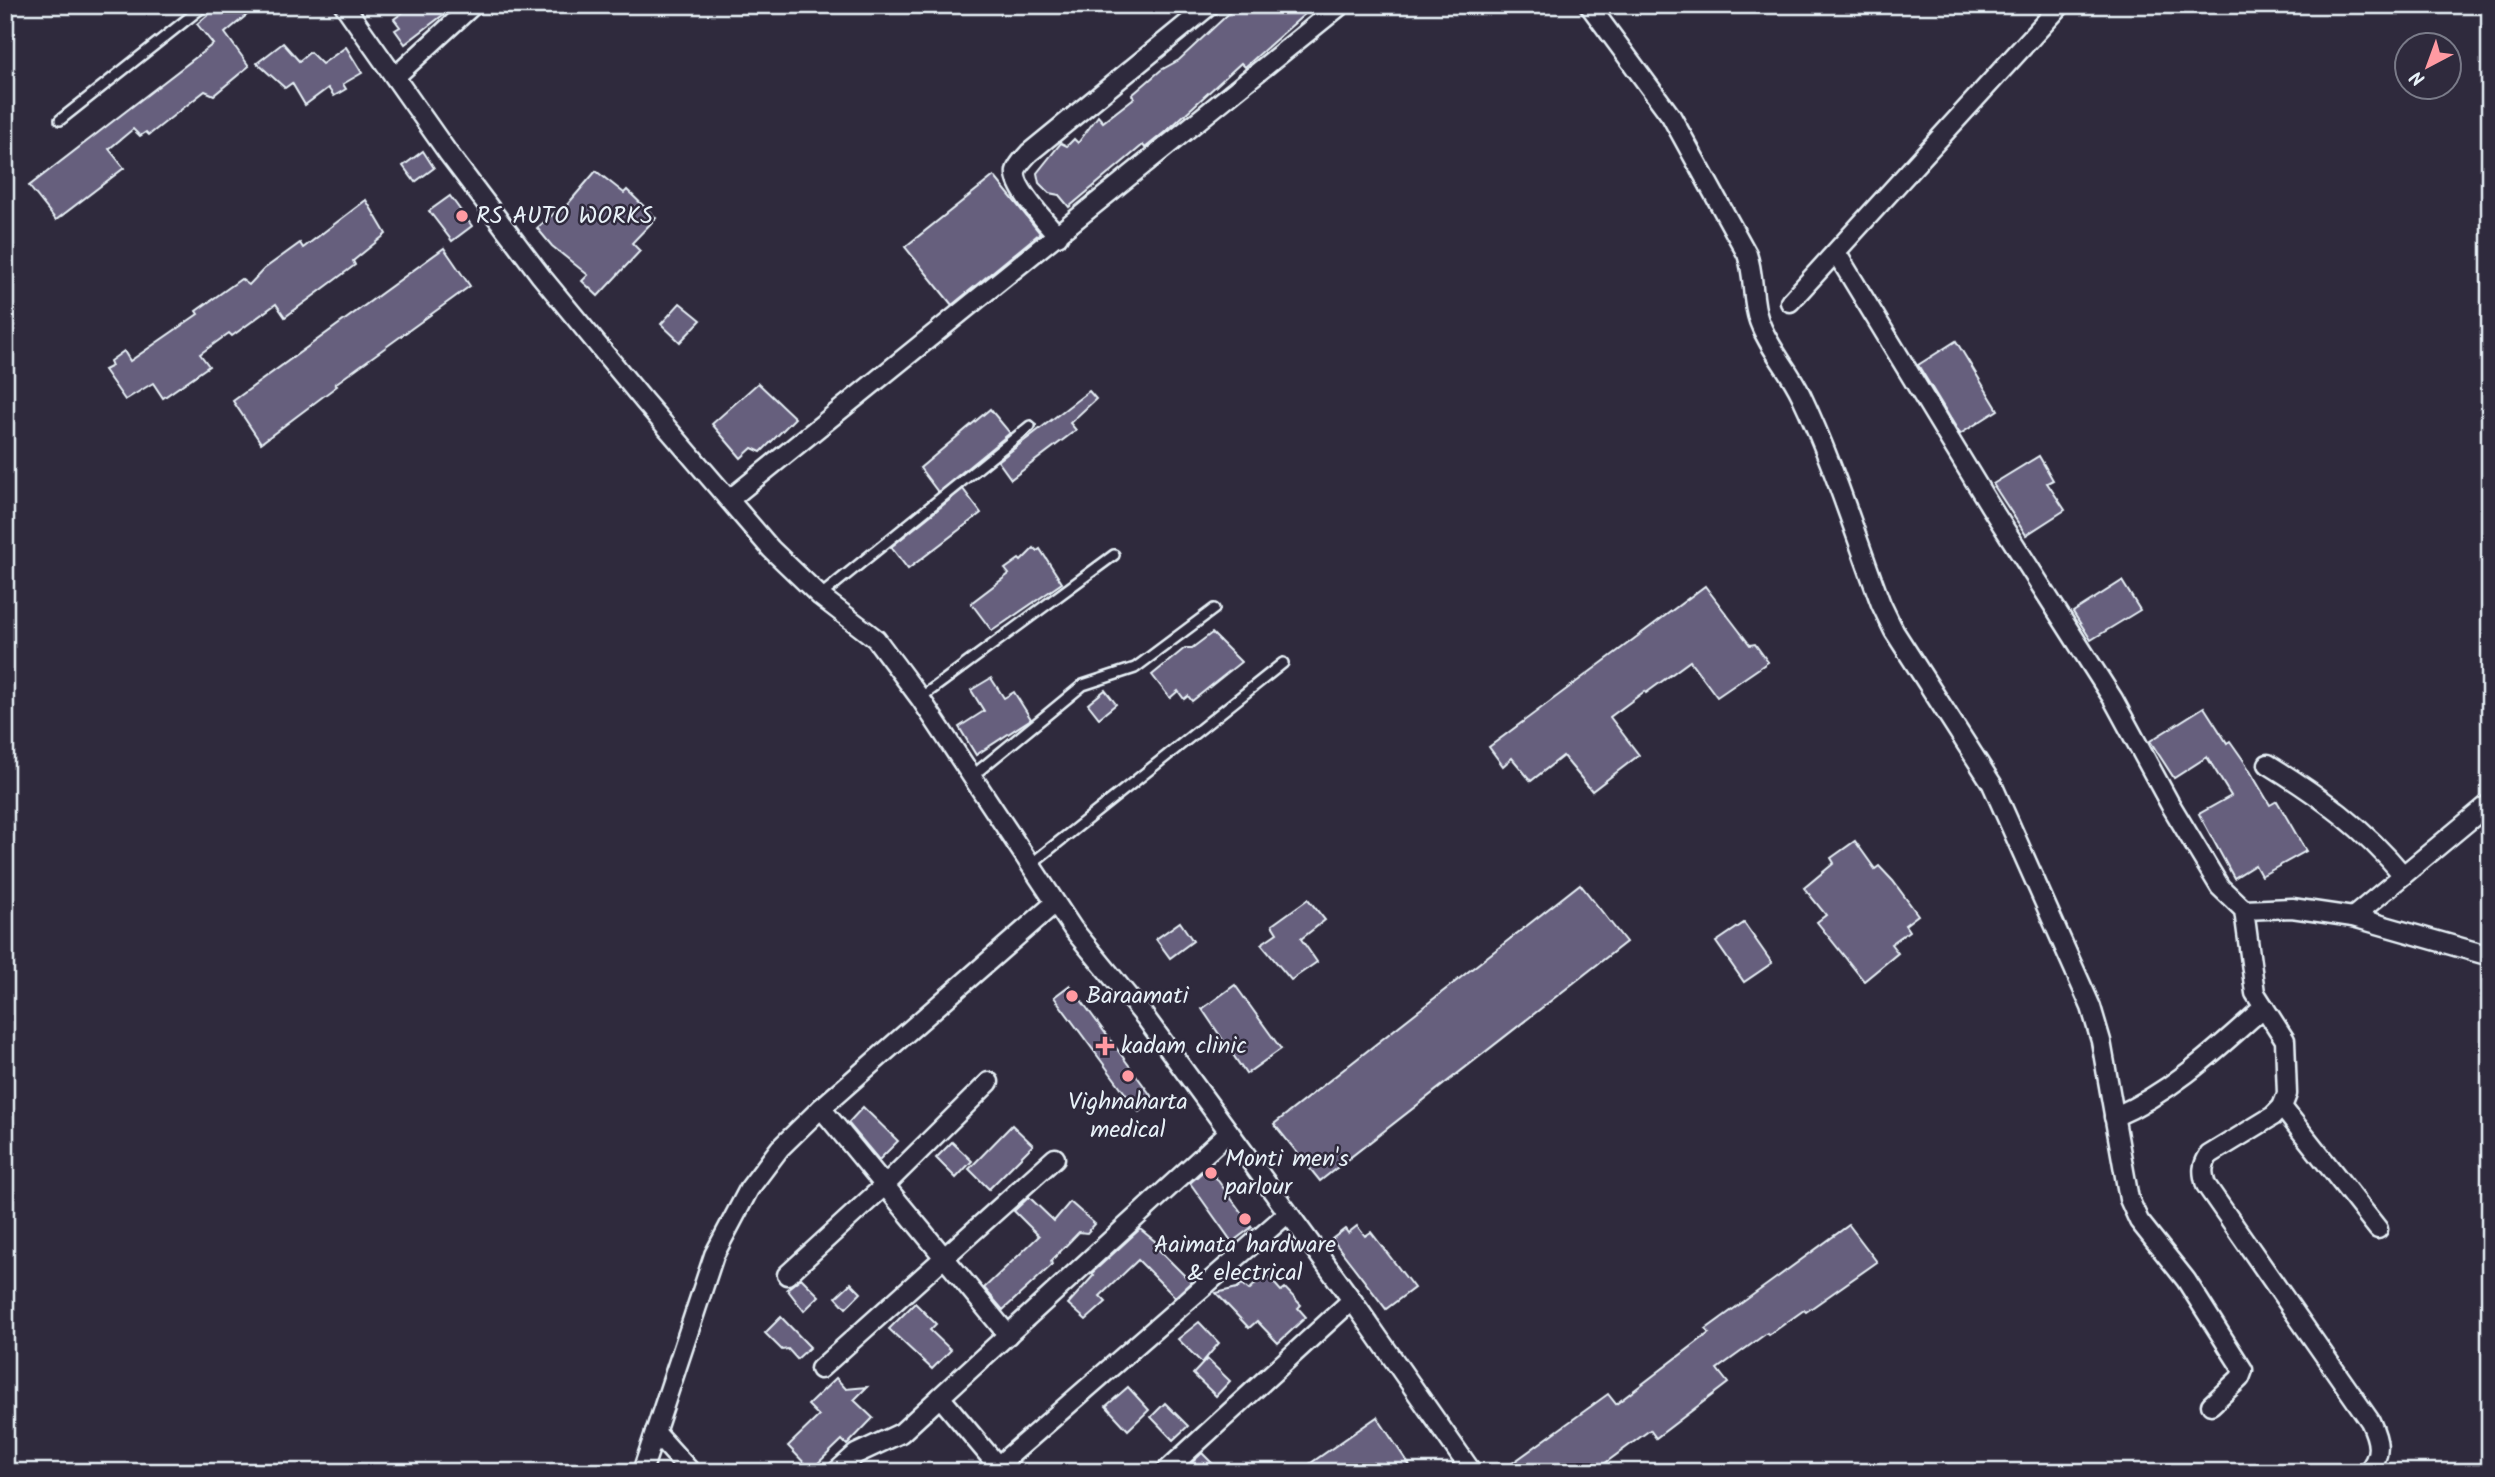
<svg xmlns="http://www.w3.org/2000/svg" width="2495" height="1477" viewBox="0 0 2495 1477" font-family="Kalam,sans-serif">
	<rect width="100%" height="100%" fill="#2f2a3d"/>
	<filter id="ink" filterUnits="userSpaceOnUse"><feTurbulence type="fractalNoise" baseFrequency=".0143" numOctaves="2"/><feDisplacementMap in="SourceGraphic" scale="14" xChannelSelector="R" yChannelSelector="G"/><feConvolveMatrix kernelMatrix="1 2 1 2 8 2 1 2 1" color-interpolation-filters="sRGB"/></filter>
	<g filter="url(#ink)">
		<g fill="#665f7d" stroke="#e8f1f8" stroke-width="2">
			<path d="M220,5H259L225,33L249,66L214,95L205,91L149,135L146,132L140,136L133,129L109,149L124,168L56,220L29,186L213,44L197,24Z"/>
			<path d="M413,5H456L405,44L395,30L400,27L394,19Z"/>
			<path d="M1238,5H1315L1245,67L1241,63L1171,127L1145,148L1143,145L1069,207L1059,195L1049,193L1039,183L1037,173L1061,143L1067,146L1074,139L1078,143L1098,116L1103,122L1134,98L1132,95L1161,70L1179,60Z"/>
			<path d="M283,43L299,61L310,52L322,64L346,47L362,73L343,84L346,89L334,96L328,88L305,105L292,83L285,88L257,63Z"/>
			<path d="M423,151L434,168L415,182L403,166Z"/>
			<path d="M596,171L624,193L627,190L656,218L632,243L640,251L598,296L582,281L588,275L552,246L537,228L559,209L561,212Z"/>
			<path d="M994,176L1040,233L952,305L905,247Z"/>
			<path d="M450,196L472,226L452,241L429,211Z"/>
			<path d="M366,200L386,234L353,261L355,265L285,317L276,304L232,336L229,333L200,354L209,366L163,398L153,383L125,400L104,370L112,366L110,361L124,351L130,361L198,314L196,311L241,279L249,285L264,269L300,243L303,248Z"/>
			<path d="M444,248L470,286L335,384L337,386L261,443L233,401Z"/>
			<path d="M680,303L701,320L680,342L661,324Z"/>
			<path d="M1956,341L1998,410L1960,434L1918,365Z"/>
			<path d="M758,383L795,418L761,452L752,448L741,458L712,424Z"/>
			<path d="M1089,391L1096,399L1070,423L1076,430L1011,479L998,461Z"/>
			<path d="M990,409L1010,433L938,492L920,468Z"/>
			<path d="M2039,456L2053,480L2047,483L2065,510L2026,535L1993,484Z"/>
			<path d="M963,489L981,513L908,569L891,547Z"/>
			<path d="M1034,548L1037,551L1040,549L1062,583L992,631L971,603L1009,574L1005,569L1019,559L1021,561Z"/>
			<path d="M2122,581L2140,610L2091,640L2073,612Z"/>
			<path d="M1705,586L1750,645L1755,644L1768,662L1717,697L1690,661L1646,693L1645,691L1610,717L1639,755L1592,791L1563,756L1531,781L1512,758L1503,766L1489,747Z"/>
			<path d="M1212,633L1241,662L1192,701L1188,696L1184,699L1178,691L1170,698L1152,675L1185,648H1192Z"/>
			<path d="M991,678L1004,698L1014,692L1031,719L976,755L959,727L984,711L971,690Z"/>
			<path d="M1105,690L1116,704L1099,718L1088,704Z"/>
			<path d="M2204,707L2227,743L2230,741L2244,761L2270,805L2277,801L2306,851L2261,876L2255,865L2234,878L2199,814L2231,796L2207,757L2174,778L2150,741Z"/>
			<path d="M1855,841L1875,869L1879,866L1893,881L1918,915L1905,925L1909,931L1891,944L1898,953L1864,981L1817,922L1826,915L1804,888L1834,863L1831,858Z"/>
			<path d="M1580,884L1626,942L1320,1181L1274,1124Z"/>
			<path d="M1308,899L1325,920L1301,939L1317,962L1291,980L1261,944L1277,933L1272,925Z"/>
			<path d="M1180,922L1193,941L1170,958L1156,939Z"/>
			<path d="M1744,923L1772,963L1744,982L1716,942Z"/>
			<path d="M1070,985L1155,1101L1139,1112L1054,997Z"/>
			<path d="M1235,985L1281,1049L1246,1074L1202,1009Z"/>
			<path d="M863,1107L898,1141L879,1160L848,1123Z"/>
			<path d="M1012,1125L1033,1145L989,1189L969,1169Z"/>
			<path d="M952,1142L972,1161L956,1178L936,1158Z"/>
			<path d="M1208,1167L1252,1227L1232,1242L1190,1183Z"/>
			<path d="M1029,1197L1054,1221L1070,1202L1095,1224L1087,1233L1079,1232L1051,1261L1052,1265L1003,1310L984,1288L1039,1236L1014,1211Z"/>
			<path d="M1849,1225L1877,1262L1806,1312L1804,1310L1769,1335L1767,1333L1717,1369L1728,1383L1656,1438L1650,1430L1593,1472H1500L1608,1394L1616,1404L1709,1333L1706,1329Z"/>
			<path d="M1357,1226L1365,1236L1371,1232L1414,1288L1386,1309L1332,1239L1345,1229L1348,1233Z"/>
			<path d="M1140,1229L1156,1242L1154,1245L1191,1282L1175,1297L1138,1260L1100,1296L1106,1302L1086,1320L1068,1304L1094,1275L1092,1273Z"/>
			<path d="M1266,1274L1281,1291L1285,1288L1301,1305L1298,1308L1306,1317L1278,1343L1257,1321L1249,1328L1216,1293L1237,1288L1242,1284L1249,1290Z"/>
			<path d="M801,1278L819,1296L804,1311L787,1289Z"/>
			<path d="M851,1283L861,1293L846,1308L836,1297Z"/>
			<path d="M915,1303L936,1324L930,1330L951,1350L932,1369L889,1329Z"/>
			<path d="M781,1317L810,1347L797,1359L788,1349L782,1350L765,1333Z"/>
			<path d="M1199,1322L1219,1343L1202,1363L1178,1339Z"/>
			<path d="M1207,1359L1230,1381L1216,1396L1193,1374Z"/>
			<path d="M836,1378L846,1389L867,1387L854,1400L873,1418L847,1445L842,1440L811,1470L788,1446L819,1416L808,1405Z"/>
			<path d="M1128,1387L1149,1410L1128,1430L1106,1406Z"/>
			<path d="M1165,1403L1188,1426L1173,1440L1151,1417Z"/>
			<path d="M1377,1417L1414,1472H1298Z"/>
			<path d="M1202,1453L1221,1472H1182Z"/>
		</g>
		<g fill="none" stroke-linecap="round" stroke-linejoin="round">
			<g stroke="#e8f1f8" stroke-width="14">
				<g id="lane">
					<path d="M60,120L205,5"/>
					<path d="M820,596L1030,426"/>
					<path d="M920,698L1114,555"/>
					<path d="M971,777L1083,685L1135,668L1214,609"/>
					<path d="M1031,864L1283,663"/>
				</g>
			</g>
			<g stroke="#e8f1f8" stroke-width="23">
				<g id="street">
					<path d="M344,5L448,153L541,276L644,401L771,549L820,596L876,639L920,698L1073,929L1145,1017L1352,1300L1472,1472"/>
					<path d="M1589,5L1671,116L1747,254C1755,276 1751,299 1759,321C1769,349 1789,369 1801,395C1833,462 1855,535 1881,604L1894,631L1992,784L2091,1007L2101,1041L2129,1199L2139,1221L2186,1280L2243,1370L2240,1378L2211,1405"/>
					<path d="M396,76L473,5"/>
					<path d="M1058,236C1047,223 1013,187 1016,171C1018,164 1024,159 1029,153L1210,5"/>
					<path d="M1837,254L1990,506L2113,699L2170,804L2220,887L2244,910L2255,993L2285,1040L2287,1094L2282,1107L2273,1116L2209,1155C2202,1166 2202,1172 2206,1185L2370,1421C2379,1440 2383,1455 2367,1472"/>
					<path d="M1790,302L2061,5"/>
					<path d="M730,499L1341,5"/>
					<path d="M2268,764C2320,796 2364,828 2403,875"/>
					<path d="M2244,910L2292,908L2353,917L2490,956"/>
					<path d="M2353,917L2490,803"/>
					<path d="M2282,1107L2378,1229"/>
					<path d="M821,1108L1008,1335"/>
					<path d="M2114,1117C2172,1092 2217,1049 2264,1007"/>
					<path d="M787,1275L884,1186L989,1082"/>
					<path d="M820,1369L1055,1158"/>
					<path d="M655,1432L691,1472"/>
					<path d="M998,1466L940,1397L1229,1132"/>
					<path d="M642,1472L714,1255L749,1189L780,1148L821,1108L1055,903"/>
					<path d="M836,1472L856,1454L901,1433L940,1397"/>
					<path d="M991,1472L1288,1213"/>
					<path d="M1165,1472L1352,1300"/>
				</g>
			</g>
			<use href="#lane" stroke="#2f2a3d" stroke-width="9"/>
			<use href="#street" stroke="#2f2a3d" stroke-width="18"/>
		</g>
	</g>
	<g fill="#ff9aa2" stroke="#2f2a3d" stroke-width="2.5">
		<circle cx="462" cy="216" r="7"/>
		<circle cx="1072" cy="996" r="7"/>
		<path d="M1101.5 1035.5h7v7h7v7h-7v7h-7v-7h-7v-7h7z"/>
		<circle cx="1128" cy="1076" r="7"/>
		<circle cx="1211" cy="1173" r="7"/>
		<circle cx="1245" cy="1219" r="7"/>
	</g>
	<g text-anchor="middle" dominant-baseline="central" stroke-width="5" stroke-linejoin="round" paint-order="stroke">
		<g font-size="24" fill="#e8f1f8" stroke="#2f2a3d" text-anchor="start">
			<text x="476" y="216">RS AUTO WORKS</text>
			<text x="1086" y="996">Baraamati</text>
			<text x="1121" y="1046">kadam clinic</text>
			<text x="1128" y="1102" text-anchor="middle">Vighnaharta<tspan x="1128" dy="28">medical</tspan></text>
			<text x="1225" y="1159">Monti men's<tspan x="1225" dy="28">parlour</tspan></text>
			<text x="1245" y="1245" text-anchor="middle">Aaimata hardware<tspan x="1245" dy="28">&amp; electrical</tspan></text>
		</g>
	</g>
	<rect width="2495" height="1477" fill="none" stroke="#2f2a3d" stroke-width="28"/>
	<rect x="14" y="14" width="2467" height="1449" fill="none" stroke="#e8f1f8" stroke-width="2.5" filter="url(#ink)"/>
	<g transform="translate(2428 66) rotate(221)"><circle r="33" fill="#2f2a3d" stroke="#797a88" stroke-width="2"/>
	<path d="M0-5L12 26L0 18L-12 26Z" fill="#ff9aa2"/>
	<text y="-10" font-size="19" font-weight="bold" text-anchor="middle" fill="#e8f1f8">N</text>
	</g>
</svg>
